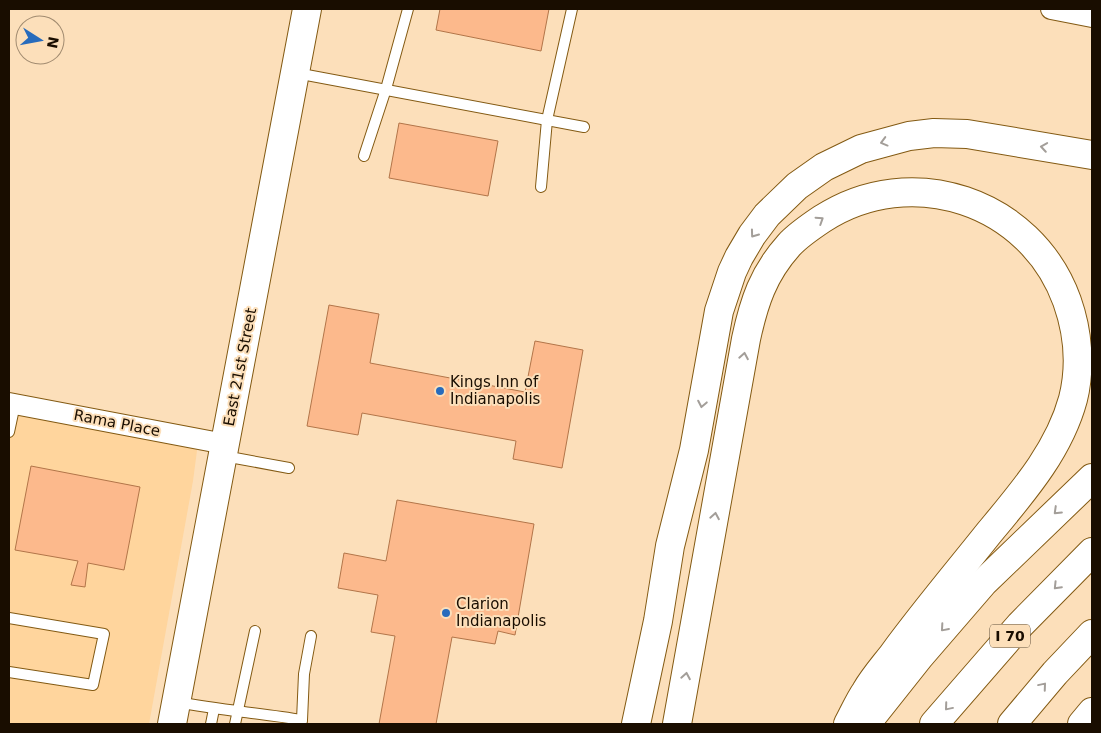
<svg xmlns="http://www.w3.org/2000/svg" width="1101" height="733" viewBox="0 0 1101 733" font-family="'DejaVu Sans',sans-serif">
	<rect width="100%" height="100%" fill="#fcdfba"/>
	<path fill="#ffd59d" d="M9,394L200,428L193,481L149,724H9Z"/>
	<g fill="#fcb98c" stroke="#b27549">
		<path d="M440,9H549L541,51L436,30Z"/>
		<path d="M399,123L498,141L488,196L389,178Z"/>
		<path d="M329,305L379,314L370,363L525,392L535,341L583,350L562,468L513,459L516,441L362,413L358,435L307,426Z"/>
		<path d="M31,466L140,487L124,570L88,563L85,587L71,585L78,561L15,550Z"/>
		<path d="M397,500L534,524L515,635L498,631L495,644L452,637L436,724H379L395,636L371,632L378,595L338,588L344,553L386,561Z"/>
	</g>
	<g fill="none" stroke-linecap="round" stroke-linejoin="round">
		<g stroke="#835a13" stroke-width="12">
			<g id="lane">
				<path d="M296,73L584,127"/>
				<path d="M364,156L386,89L408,9"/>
				<path d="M541,187L547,120L572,9"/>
				<path d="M9,432L15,404"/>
				<path d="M224,456L289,468"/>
				<path d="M9,618L104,634L93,685L9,672"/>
				<path d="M177,702C218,710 260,713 302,720L301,724"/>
				<path d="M302,720L304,674L311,636"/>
				<path d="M211,724L214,709"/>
				<path d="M235,724L255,631"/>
			</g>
		</g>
		<g stroke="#835a13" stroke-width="22">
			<g id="street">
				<path d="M1051,9L1092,17"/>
				<path d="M9,403L225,444"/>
			</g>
		</g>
		<g stroke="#835a13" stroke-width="30">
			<path id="secondary" d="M172,724L307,9"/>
		</g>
		<g stroke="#835a13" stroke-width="30">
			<g id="highway">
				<path d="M636,724L658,621L670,546L694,450L719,311L732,272L739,257L752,235L767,215L797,186L824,167L861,149L909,136L934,133L967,134L1092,155"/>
				<path d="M677,724L746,339C754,302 763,274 789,245C798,235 810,227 822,219C911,161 1031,201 1067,301C1078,332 1081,367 1073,399C1059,451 1022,493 988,534C957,573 924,612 894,653C885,665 874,677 866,691C859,701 854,713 848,724"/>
				<path d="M866,724L920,656L983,583L1092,478"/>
				<path d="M934,724L1020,625L1092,552"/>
				<path d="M1012,724L1055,673L1092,634"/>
				<path d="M1082,724L1092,712"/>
			</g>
		</g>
		<use href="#lane" stroke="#fff" stroke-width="10"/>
		<use href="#street" stroke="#fff" stroke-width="20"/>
		<use href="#secondary" stroke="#fff" stroke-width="28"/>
		<use href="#highway" stroke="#fff" stroke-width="28"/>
	</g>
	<defs><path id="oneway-chevron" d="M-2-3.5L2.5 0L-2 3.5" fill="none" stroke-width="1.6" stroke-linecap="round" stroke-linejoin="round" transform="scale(1.25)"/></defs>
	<g stroke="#a39e99">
		<use href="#oneway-chevron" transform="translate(884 142) rotate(165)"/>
		<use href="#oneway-chevron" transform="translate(1044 147) rotate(-171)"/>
		<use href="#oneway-chevron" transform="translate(820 220) rotate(-33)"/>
		<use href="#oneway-chevron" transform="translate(754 234) rotate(126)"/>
		<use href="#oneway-chevron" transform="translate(744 356) rotate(-80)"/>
		<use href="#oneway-chevron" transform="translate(702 404) rotate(101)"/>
		<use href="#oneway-chevron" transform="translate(1057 511) rotate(136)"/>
		<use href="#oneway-chevron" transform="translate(715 516) rotate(-80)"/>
		<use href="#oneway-chevron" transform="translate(1057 586) rotate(134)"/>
		<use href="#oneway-chevron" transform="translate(944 628) rotate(131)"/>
		<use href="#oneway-chevron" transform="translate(686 676) rotate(-80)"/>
		<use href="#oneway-chevron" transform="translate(1043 686) rotate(-50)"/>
		<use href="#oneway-chevron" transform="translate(948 707) rotate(130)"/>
	</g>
	<g fill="#276bbc" stroke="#fcdfba" stroke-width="2">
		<circle cx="440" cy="391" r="5"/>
		<circle cx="446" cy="613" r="5"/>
	</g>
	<g text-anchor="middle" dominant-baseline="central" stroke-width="4" stroke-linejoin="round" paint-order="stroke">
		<rect fill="#fcdfba" stroke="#5d4c38" stroke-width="1" x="990" y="624.5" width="40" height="23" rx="4"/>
		<g font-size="14" font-weight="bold" fill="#190d00">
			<text x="1010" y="636">I 70</text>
		</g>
		<g font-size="15" fill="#190d00" stroke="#fcdfba">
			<text transform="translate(240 367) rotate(-79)">East 21st Street</text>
			<text transform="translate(117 423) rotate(11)">Rama Place</text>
		</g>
		<g font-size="15" fill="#190d00" stroke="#fcdfba" text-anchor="start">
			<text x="450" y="382">Kings Inn of<tspan x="450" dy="17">Indianapolis</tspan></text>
			<text x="456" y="604">Clarion<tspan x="456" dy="17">Indianapolis</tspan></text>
		</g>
	</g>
	<rect width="1101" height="733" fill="none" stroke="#190d00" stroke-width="20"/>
	<g transform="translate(40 40) rotate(101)"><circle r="24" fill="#fcdfba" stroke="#a18b70"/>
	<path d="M0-4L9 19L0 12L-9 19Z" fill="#276bbc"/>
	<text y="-8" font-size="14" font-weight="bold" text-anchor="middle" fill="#190d00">N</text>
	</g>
</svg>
